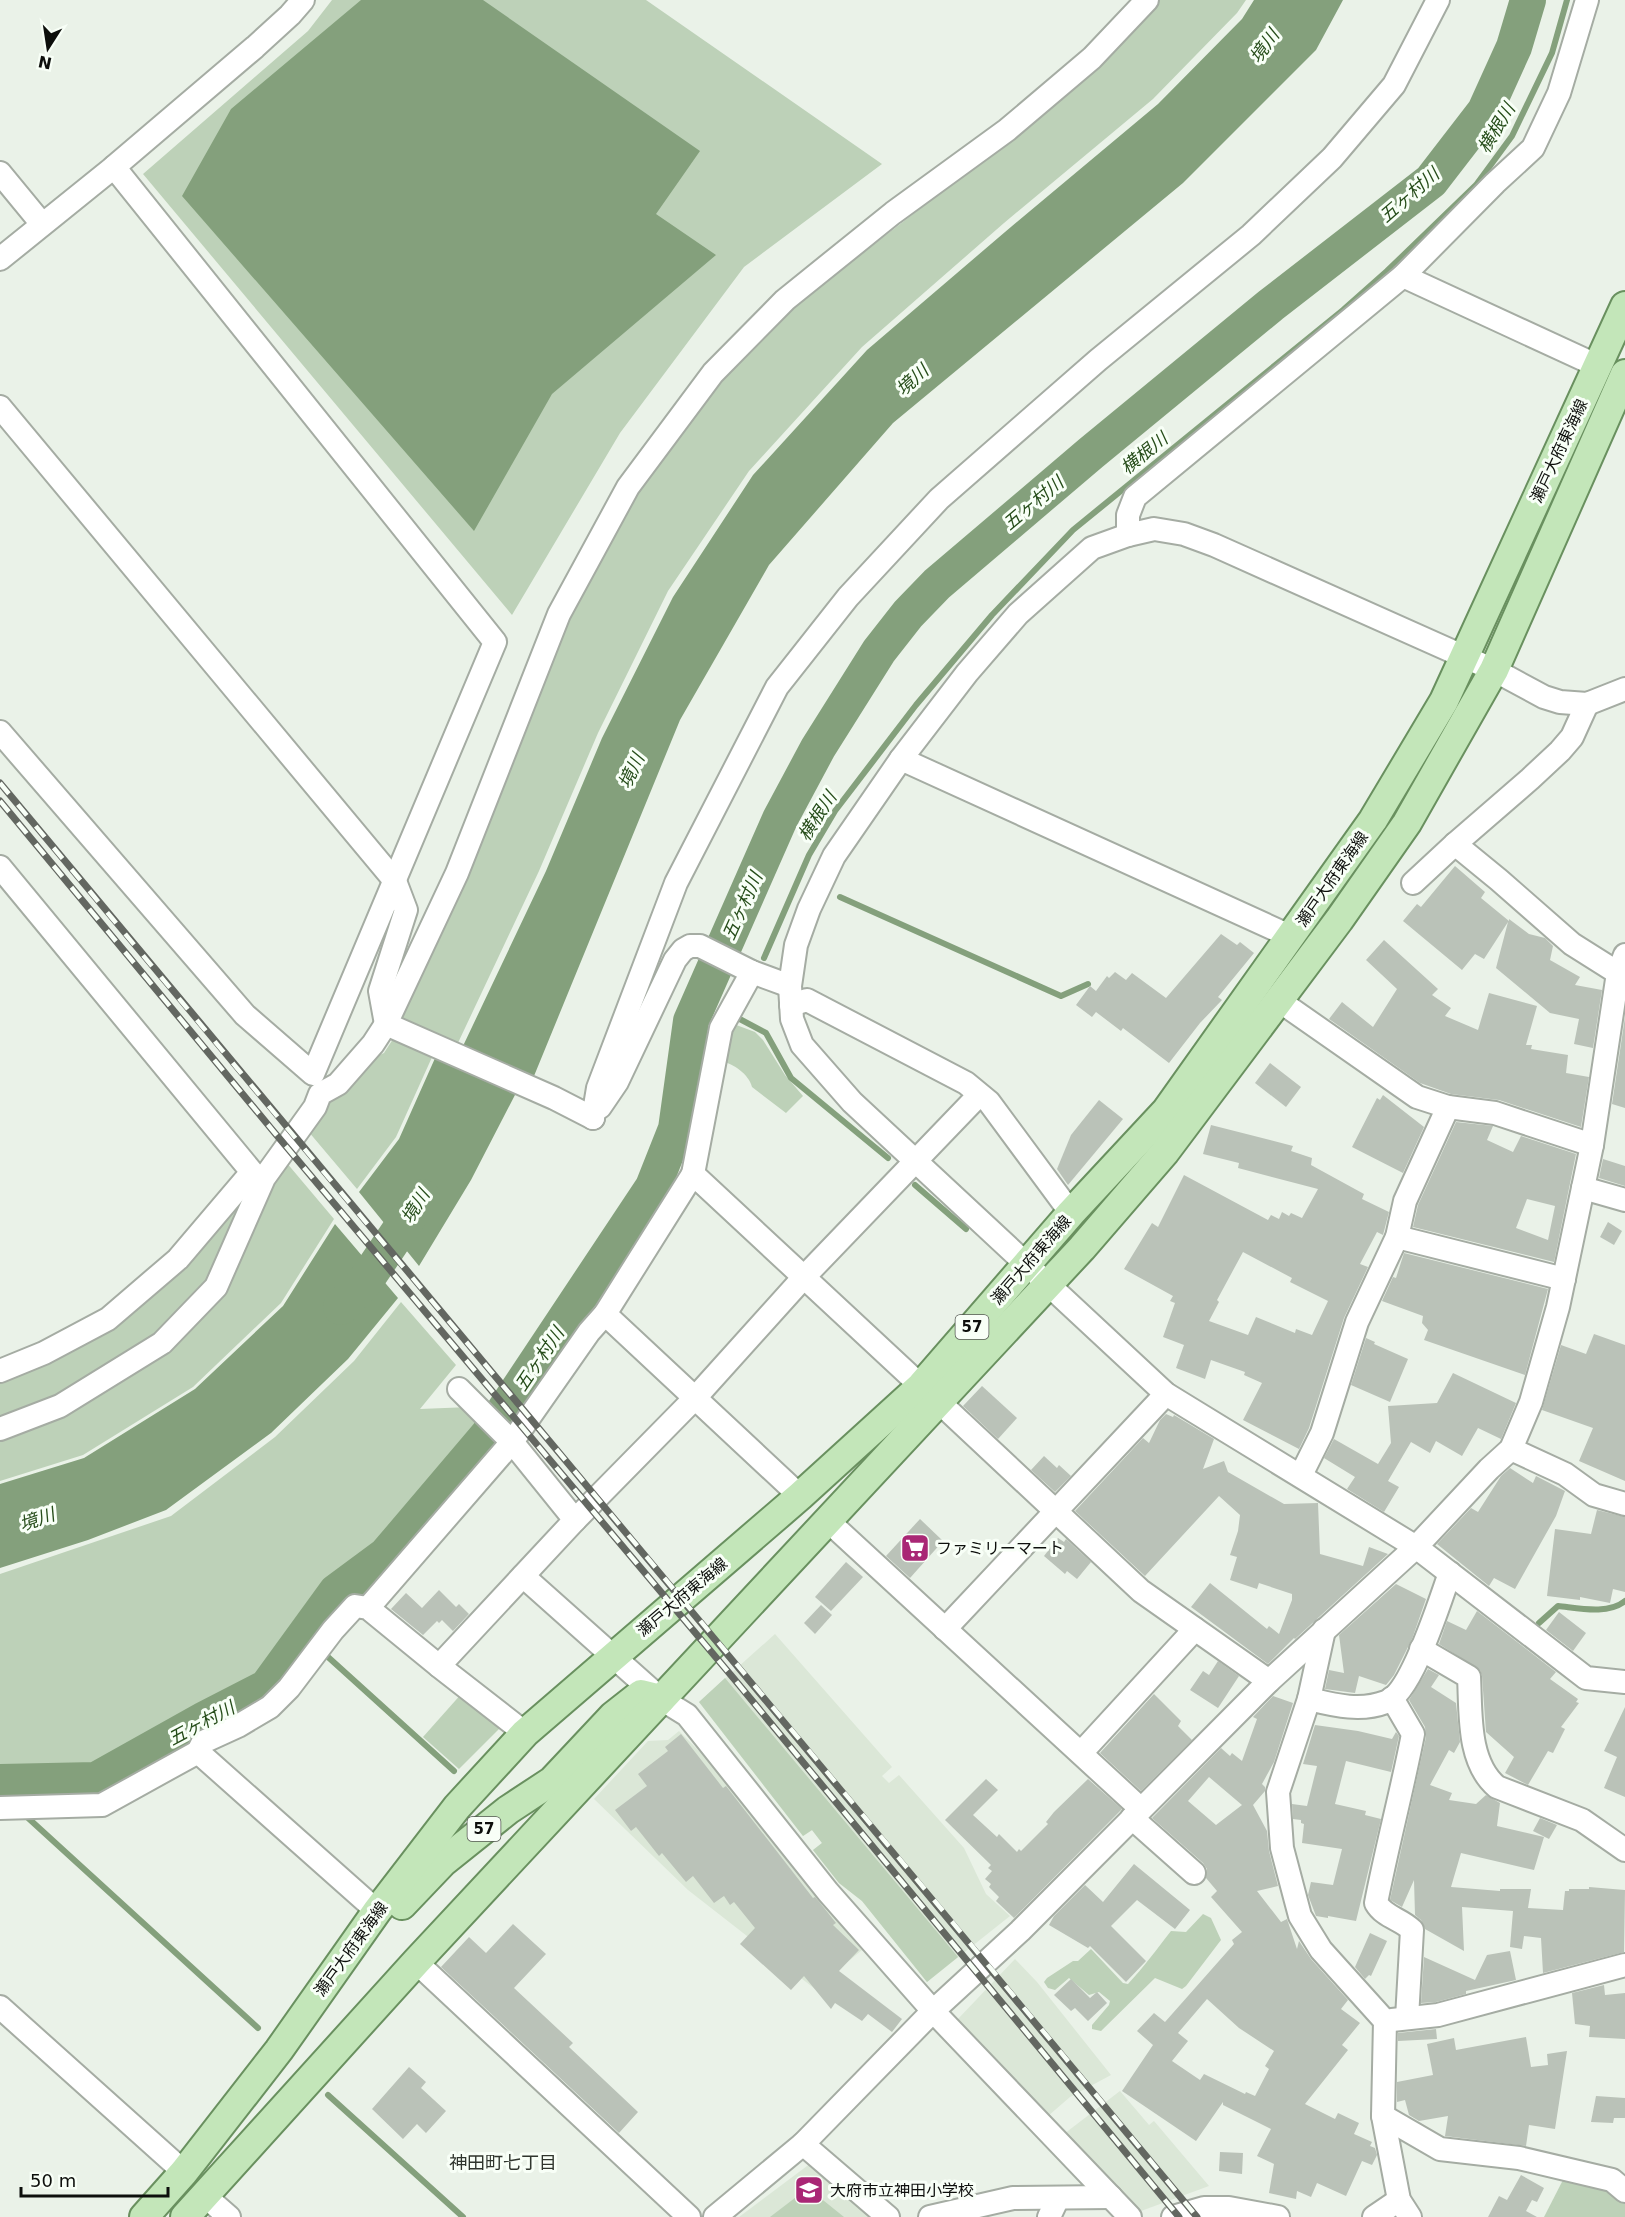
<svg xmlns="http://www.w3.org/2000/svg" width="1625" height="2217" viewBox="0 0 1625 2217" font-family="'DejaVu Sans','Noto Sans JP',sans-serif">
	<rect width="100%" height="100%" fill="#eaf2e8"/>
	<g fill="#dbe7d7">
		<path d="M775,1634L892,1767L882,1776L889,1783L899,1775L964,1848L986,1894L1010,1916L927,1982L862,1901L839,1883L813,1850L822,1843L812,1830L803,1836L699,1702Z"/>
		<path d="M679,1731L733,1785L862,1950L815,1989L688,1890L594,1799L648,1741L668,1740Z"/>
		<path d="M1015,1959L1037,1982L1111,2075L1070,2097L1048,2116L957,2020Z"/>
		<path d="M1120,2091L1149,2125L1154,2121L1209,2186L1141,2211L1064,2134Z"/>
		<path d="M811,2163L874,2217H739Z"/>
	</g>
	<g fill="#bdd1b8">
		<path d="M332,0H646L882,164L744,267L620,433L512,615L143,174L308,31Z"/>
		<path d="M1158,0H1246L1237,13L1153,99L1004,223L862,347L749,471L668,591L598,733L539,871L457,1045L401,1021L482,842L565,627L637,494L721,382L797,304L1064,97L1149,14Z"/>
		<path d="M731,1023L755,1032L763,1040L785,1075L803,1096L786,1113L752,1087C749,1074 733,1064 722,1061Z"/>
		<path d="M395,1036L433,1055L396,1137L357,1189L308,1131L320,1112L364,1062L384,1053Z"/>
		<path d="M286,1162L334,1219L281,1303L193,1387L83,1455L0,1481V1382L15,1377L108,1327L249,1192Z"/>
		<path d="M401,1302L456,1365L420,1409L470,1407L481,1418L382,1550L329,1586L262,1681L93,1771L0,1774V1574L171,1516L275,1437L354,1361Z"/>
		<path d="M725,1678L958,1957L927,1982L862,1901L839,1883L813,1850L822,1843L812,1830L803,1836L699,1702Z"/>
		<path d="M463,1692L503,1725L459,1769L423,1737Z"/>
		<path d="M1203,1914L1211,1918L1221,1940L1186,1986L1182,1989L1155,1978L1101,2031L1092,2029V2025L1109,2005L1110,2001L1099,1992L1089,1995L1069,1978L1055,1990L1048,1988L1044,1982L1047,1978L1073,1961H1078L1091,1949L1123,1983L1128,1984C1144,1967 1156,1950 1171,1931L1186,1932Z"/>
		<path d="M1565,2176L1625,2196V2217H1544Z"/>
		<path d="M808,2188L844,2217H770Z"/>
	</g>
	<g fill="#84a07c">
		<path d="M361,0H483L700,151L656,214L716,255L552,394L474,531L182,196L231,109Z"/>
		<path d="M1254,0H1343L1316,50L1183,183L893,423L769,565L680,720L534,1076L463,1046L546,871L602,738L673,597L753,475L867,350L1005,232L1158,104L1242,19Z"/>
		<path d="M436,1056L516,1093L471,1180L419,1266L359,1192L399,1139Z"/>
		<path d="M335,1224L398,1298L348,1359L271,1433L166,1510L88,1540L0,1568V1484L84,1458L195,1389L283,1306Z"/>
	</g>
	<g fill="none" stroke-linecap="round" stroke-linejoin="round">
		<g stroke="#84a07c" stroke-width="6">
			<path d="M840,897L1061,996L1088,984"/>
			<path d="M764,958L809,855L835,811L916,705L992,615L1073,530L1343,310L1387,271L1476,185L1512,136L1552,53L1567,0"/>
			<path d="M736,1017L766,1033L791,1078L888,1158"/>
			<path d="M915,1185L966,1229"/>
			<path d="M1539,1623L1558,1606C1578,1608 1608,1615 1625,1601"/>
			<path d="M305,1636L313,1643"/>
			<path d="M328,1657L454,1771"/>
			<path d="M25,1796L28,1781"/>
			<path d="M27,1817L258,2028"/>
			<path d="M328,2095L463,2217"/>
		</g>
		<g stroke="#84a07c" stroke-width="36">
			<path d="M341,1307L366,1280L422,1197"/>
			<path d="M0,1782L96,1780L205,1719L267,1687L336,1592L386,1555L488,1435L653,1187L676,1129L691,1021L780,819L818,748L879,651L908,614L937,584L1091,453L1271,305L1431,181L1485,111L1514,47L1528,0"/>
		</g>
	</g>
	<g fill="#bac2b8" fill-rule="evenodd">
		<path d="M1455,866L1485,892L1481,898L1509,921V919L1529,934L1545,938L1553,946L1550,960L1580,977L1575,985L1602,990L1593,1048L1574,1044L1579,1019L1550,1013L1496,968L1508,922L1484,959L1475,954L1462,970L1403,921L1417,904L1421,907Z"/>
		<path d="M1221,934L1237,945L1240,942L1254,953L1218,997L1222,1000L1200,1023L1169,1063L1123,1028L1121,1031L1096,1012L1092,1017L1076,1005L1090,986L1096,991L1107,976L1109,978L1115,972L1126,980L1132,973L1166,998Z"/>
		<path d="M1384,940L1438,989L1432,995L1451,1008L1445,1016L1478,1030L1489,993L1537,1006L1526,1045H1532L1531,1049L1568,1055L1566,1073L1589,1077L1581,1127L1499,1100L1451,1094L1420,1083L1329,1019L1342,1002L1373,1027L1397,989L1366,960Z"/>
		<path d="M1625,1017V1108L1612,1104Z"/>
		<path d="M1270,1063L1301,1087L1286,1107L1255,1083Z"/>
		<path d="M1383,1095L1424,1127L1403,1173L1352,1147L1377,1098L1380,1100Z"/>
		<path d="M1099,1100L1123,1119L1068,1185L1057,1169L1071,1135Z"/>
		<path d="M1456,1122L1493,1126L1487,1140L1513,1152L1521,1136L1576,1154L1554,1262L1413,1227L1418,1205ZM1527,1199L1555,1206L1548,1240L1516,1228Z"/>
		<path d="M1211,1125L1293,1146L1291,1151L1312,1158L1311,1165L1364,1194L1362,1199L1389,1212L1383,1235L1377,1232L1360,1264L1368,1267L1344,1318L1309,1428L1299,1449L1243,1420L1262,1383L1244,1375L1245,1372L1211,1360L1205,1379L1176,1368L1184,1345L1163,1337L1175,1303L1170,1301L1173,1296L1124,1269L1152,1223L1158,1227L1184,1175L1268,1220L1271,1215L1279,1219L1282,1212L1289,1216L1291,1213L1302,1218L1318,1189L1238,1168L1239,1163L1203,1154ZM1243,1252L1292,1278L1290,1282L1328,1301L1312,1335L1296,1329L1295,1333L1256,1317L1248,1335L1209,1321L1219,1302L1217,1300Z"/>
		<path d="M1603,1159L1625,1166V1186L1599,1178Z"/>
		<path d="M1608,1222L1622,1231L1614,1245L1600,1237Z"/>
		<path d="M1404,1253L1548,1289L1525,1375L1424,1340L1428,1330L1422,1323L1423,1316L1382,1301L1393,1277L1396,1278Z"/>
		<path d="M1594,1334L1625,1345V1481L1579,1461L1593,1428L1542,1410L1561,1345L1586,1354Z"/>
		<path d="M1366,1338L1375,1342L1374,1344L1408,1359L1390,1402L1351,1385Z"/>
		<path d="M1453,1373L1516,1403L1501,1439L1478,1428L1462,1456L1436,1441L1430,1453L1411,1442L1388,1481L1399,1487L1384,1512L1347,1489L1355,1477L1324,1458L1334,1439L1378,1464L1391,1443L1388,1406L1437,1403Z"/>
		<path d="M982,1386L1017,1418L998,1439L963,1406Z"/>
		<path d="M1166,1414L1173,1417L1174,1415L1214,1439L1203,1469L1224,1461L1228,1472L1284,1504L1318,1503L1320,1554L1363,1566L1369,1547L1388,1554L1295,1639L1294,1638L1268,1664L1191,1607L1210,1583L1267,1629L1269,1626L1279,1634L1292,1600V1594L1259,1583L1257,1589L1230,1580L1237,1557L1230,1555L1238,1531L1240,1515L1219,1496L1145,1576L1075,1511L1143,1438L1149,1443L1160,1420Z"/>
		<path d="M1044,1456L1057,1468L1059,1465L1071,1476L1055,1492L1031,1470Z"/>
		<path d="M1510,1468L1533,1483L1536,1476L1565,1491L1556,1516L1515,1589L1494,1578L1489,1586L1437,1544L1471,1508L1478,1512L1501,1476Z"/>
		<path d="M1597,1510L1625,1517V1592L1613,1589L1610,1603L1580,1597V1600L1547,1596L1555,1529L1591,1534Z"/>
		<path d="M920,1519L943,1541L910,1578L886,1556Z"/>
		<path d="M1058,1538L1064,1542L1066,1539L1091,1562L1077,1579L1067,1571L1065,1574L1044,1556Z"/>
		<path d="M846,1562L863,1577L831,1611L815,1597Z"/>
		<path d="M1396,1584L1426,1599L1412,1639L1394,1675L1386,1685L1359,1676L1355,1693L1325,1689L1329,1670L1344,1673L1339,1635Z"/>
		<path d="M439,1590L456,1607L459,1604L469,1614L453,1631L442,1620L439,1623L437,1621L423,1635L391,1609L406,1593L422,1608Z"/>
		<path d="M821,1605L832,1615L815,1634L804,1623Z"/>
		<path d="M1477,1611L1556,1672L1550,1679L1578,1699L1576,1702L1579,1703L1561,1727L1565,1729L1553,1753L1548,1751L1528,1785L1505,1773L1514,1757L1486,1732L1482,1676L1480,1670L1439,1644L1447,1621L1466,1630Z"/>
		<path d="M1559,1612L1586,1633L1573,1651L1546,1630Z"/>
		<path d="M1218,1661L1239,1676L1218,1708L1190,1690L1203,1671L1209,1675Z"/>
		<path d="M1428,1669L1439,1675L1431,1687L1456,1703L1460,1742L1454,1753L1449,1750L1430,1785L1452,1793L1449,1800L1476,1804L1486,1795L1500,1803L1497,1826L1544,1837L1534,1870L1461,1853L1451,1887L1500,1891V1889H1531L1528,1908L1563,1910L1565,1891H1569V1889H1589V1887L1625,1890L1624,1952L1543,1973L1541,1938L1524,1936L1522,1949L1510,1947L1513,1911L1462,1907L1464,1951L1425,1929L1421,1920L1415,1915L1414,1880L1402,1907L1390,1900L1426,1737L1425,1727L1409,1700Z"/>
		<path d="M1154,1694L1181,1721L1178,1726L1192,1740L1141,1791L1100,1753Z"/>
		<path d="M1273,1696L1293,1703L1274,1762L1262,1784L1265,1787V1791L1253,1805L1267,1831L1269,1851L1278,1886L1257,1891L1281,1922L1287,1919L1297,1949L1299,1941L1311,1959L1348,2000L1341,2009L1360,2023L1342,2045L1348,2050L1305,2104L1335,2119L1338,2113L1359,2123L1354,2134L1372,2142L1370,2146L1375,2148L1377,2155L1372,2165L1362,2161L1346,2196L1317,2183L1311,2197L1297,2191L1296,2199L1269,2193L1274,2164L1257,2156L1271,2129L1223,2105V2102L1196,2141L1122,2091L1153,2045L1137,2031L1154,2013L1165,2022L1234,1944L1232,1940L1242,1932L1211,1897L1217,1891L1206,1878L1207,1869L1203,1863L1152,1818L1221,1748L1230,1756L1232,1753L1242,1761L1257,1719L1253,1717ZM1209,1777L1242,1805L1216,1825L1188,1801ZM1207,1999L1239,2028L1274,2051L1265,2066L1269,2069L1255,2096L1246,2092L1245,2094L1204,2074L1200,2080L1172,2061L1188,2041L1178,2033Z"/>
		<path d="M1625,1707V1797L1604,1788L1617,1757L1604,1751Z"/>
		<path d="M1315,1725L1358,1731L1392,1739L1396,1732L1399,1736L1391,1772L1346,1761L1335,1804L1366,1811L1365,1815L1381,1819L1356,1921L1328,1916V1918L1316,1916L1308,1895L1311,1882L1333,1885L1342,1849L1302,1843L1304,1824L1301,1823V1820L1293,1819L1292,1804L1307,1806L1317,1766L1303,1764Z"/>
		<path d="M681,1734L723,1788L726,1786L813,1898L815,1897L821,1904L836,1923L833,1925L859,1950L839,1971L902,2019L892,2032L868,2014L862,2021L835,2003L831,2009L804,1976L791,1990L740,1944L755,1928L734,1902L730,1905L724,1896L714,1903L693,1876L686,1882L662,1853L659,1856L636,1827L631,1831L615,1810L647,1786L638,1774L668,1751L665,1747Z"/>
		<path d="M986,1779L998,1790L973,1815L997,1837L999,1834L1017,1852L1019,1849L1021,1851L1048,1824L1046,1822L1054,1812L1088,1779L1122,1809L1014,1918L996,1901L999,1897L989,1887L991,1884L985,1879L992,1871L988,1868L991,1865L945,1820Z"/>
		<path d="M1540,1818L1557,1825L1549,1839L1533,1831Z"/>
		<path d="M1134,1864L1190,1910L1175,1929L1137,1900L1111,1926L1146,1961L1126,1982L1090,1946L1088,1948L1049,1925L1054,1916L1085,1885L1103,1902Z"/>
		<path d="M513,1924L546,1954L514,1988L573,2043L569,2047L638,2112L619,2133L441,1967L469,1937L486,1953Z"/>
		<path d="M1370,1933L1387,1941L1371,1976L1369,1975L1365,1979L1355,1967Z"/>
		<path d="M1510,1951L1516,1980L1466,1991V1994L1436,2002L1421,2003L1424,1957L1475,1980L1487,1955Z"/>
		<path d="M1071,1979L1090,1998L1097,1992L1107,2003L1088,2021L1075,2008L1071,2011L1054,1995Z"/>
		<path d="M1604,1985L1605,1995L1625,1993V2039L1589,2037L1590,2026L1575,2024L1572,1993Z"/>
		<path d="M1436,2029L1437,2039L1398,2041V2033Z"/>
		<path d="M1526,2037L1531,2067L1548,2065L1547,2054L1567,2051L1555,2129L1529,2125L1526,2146L1445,2136L1448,2116L1419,2121L1409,2115L1405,2100L1397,2102V2082L1433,2075L1427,2044L1454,2038L1456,2050Z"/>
		<path d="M409,2067L426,2082L421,2088L446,2111L426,2133L417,2124L403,2139L372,2109Z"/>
		<path d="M1596,2096L1625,2098V2118H1614L1613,2123L1591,2122Z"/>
		<path d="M1220,2152L1243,2153L1242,2174L1219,2171Z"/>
		<path d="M1521,2175L1544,2188L1537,2202L1532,2200L1526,2211L1537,2217H1488L1499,2196L1507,2200Z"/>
	</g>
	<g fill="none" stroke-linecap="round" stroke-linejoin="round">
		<g stroke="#a5aca3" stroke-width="26">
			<g id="minor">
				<path d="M0,173L42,224"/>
				<path d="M0,259L114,167L255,47L290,15L303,0"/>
				<path d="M1403,276L1598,366"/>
				<path d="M0,407L395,881L406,910L380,991L386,1024"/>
				<path d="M1128,535V515L1135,497L1403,276L1495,183L1533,148L1559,93L1587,0"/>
				<path d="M1625,689L1587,704L1560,702L1544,697L1494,670L1214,545L1184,534L1154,529L1128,535L1092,548L1018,614L967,673L901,759L834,856L809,909L796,945L790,986L792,1019L802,1045L852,1102L1166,1394L1416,1547L1586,1678L1625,1682"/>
				<path d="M0,732L245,1015L313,1074L495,642L114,167"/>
				<path d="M901,759L1292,937"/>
				<path d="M1455,844L1499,880L1572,944L1618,973"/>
				<path d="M0,867L252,1172L178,1259L108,1319L44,1353L0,1371"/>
				<path d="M1413,883L1455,844L1530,779L1560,751L1572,737L1587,704"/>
				<path d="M1278,1000L1417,1097L1448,1107L1495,1113L1592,1145"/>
				<path d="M791,1005L807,1000L966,1083L989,1102L1071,1213"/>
				<path d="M386,1024L554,1098L593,1118"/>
				<path d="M600,1107L617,1082L675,960L683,950L690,946H700L752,972L790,986"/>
				<path d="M593,1118L598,1088L676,883L777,687L848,597L939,499L1098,360L1251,235L1332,158L1394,85L1438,0"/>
				<path d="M693,1174L721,1028L752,972"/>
				<path d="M1583,1188L1625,1200"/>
				<path d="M1397,1237L1564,1279"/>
				<path d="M605,1314L800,1496"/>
				<path d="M939,1402L1141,1591L1269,1681"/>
				<path d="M0,1429L60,1406L162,1343L216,1287L264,1178L315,1107L320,1094L338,1084L373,1044L386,1024L457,873L559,614L628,487L713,373L785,300L893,213L1007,130L1092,58L1147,0"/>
				<path d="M1511,1449L1565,1474L1594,1495L1625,1504"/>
				<path d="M1301,1475L1322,1433L1357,1322L1397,1237L1405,1201L1448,1107"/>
				<path d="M575,1520L695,1398L804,1277L979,1095"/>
				<path d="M828,1521L1141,1809"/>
				<path d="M523,1576L661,1699L687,1715L828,1892L933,2011L1130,2217"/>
				<path d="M368,1608L512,1442L589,1332L605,1314L693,1174L921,1386"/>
				<path d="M945,1629L1166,1394"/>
				<path d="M1324,1630L1309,1699L1278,1792L1282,1848L1300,1916L1321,1950L1385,2021L1383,2116L1399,2200L1410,2217"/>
				<path d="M1421,1649L1469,1677C1471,1712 1467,1762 1497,1787L1582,1820L1625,1850"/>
				<path d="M439,1666L525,1733"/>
				<path d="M1392,1698L1413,1734C1402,1791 1387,1846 1376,1903C1384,1917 1401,1919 1412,1930L1407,2018"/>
				<path d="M1309,1699C1334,1705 1360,1712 1386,1702C1412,1693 1440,1600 1450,1573"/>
				<path d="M1081,1753L1195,1629"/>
				<path d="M0,1808L102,1805L198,1752"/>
				<path d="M1132,1818L1194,1873"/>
				<path d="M377,1911L198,1752L203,1742L238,1726L270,1707L289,1688L333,1630L355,1606L368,1608L439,1666L575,1520L512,1442L459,1389"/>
				<path d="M416,1962L689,2217"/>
				<path d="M0,2007L184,2172"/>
				<path d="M1392,2020L1438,2015L1625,1965"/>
				<path d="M1383,2116L1440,2149L1519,2158L1612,2180L1625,2191"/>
				<path d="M803,2144L888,2217"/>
				<path d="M205,2196L229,2217"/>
				<path d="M715,2217L803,2144L933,2011L1020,1931L1269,1681L1416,1547L1489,1469L1511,1449L1531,1402L1558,1307L1592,1145L1618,973L1625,955"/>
				<path d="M930,2217L1013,2198L1111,2197"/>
				<path d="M1049,2217L1058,2198"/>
				<path d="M1173,2217L1204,2208H1229L1278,2217"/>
				<path d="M1374,2217L1399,2200"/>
			</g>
		</g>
		<g stroke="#69905f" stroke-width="32">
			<g id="major">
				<path d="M402,1905L443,1862L508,1810L552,1781L613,1716L641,1694L661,1699"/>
				<path d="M144,2217L184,2172L279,2050L377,1911L457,1807L525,1733L800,1496L921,1386L1071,1213L1166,1111L1373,820L1444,701L1625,306"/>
				<path d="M185,2217L416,1962L1082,1248L1165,1152L1339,920L1407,823L1494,670L1625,374"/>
			</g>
		</g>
		<use href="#minor" stroke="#fff" stroke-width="22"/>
		<use href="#major" stroke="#c3e6b9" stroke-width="28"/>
		<g stroke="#636761" stroke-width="7">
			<g id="rail">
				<path d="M0,783C397,1263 801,1737 1197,2217"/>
				<path d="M0,801L274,1132L735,1680L1179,2217"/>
			</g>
		</g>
		<use href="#rail" stroke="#f8fff7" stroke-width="4.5" stroke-dasharray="14" stroke-linecap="butt"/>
	</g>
	<defs>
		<g id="supermarket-square" transform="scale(1.5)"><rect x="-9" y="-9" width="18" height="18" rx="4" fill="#a92775" stroke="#f8fff7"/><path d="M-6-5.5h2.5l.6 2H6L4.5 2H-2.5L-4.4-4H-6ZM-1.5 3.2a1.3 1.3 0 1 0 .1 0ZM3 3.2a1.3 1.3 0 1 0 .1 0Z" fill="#fff"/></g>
		<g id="school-square" transform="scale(1.5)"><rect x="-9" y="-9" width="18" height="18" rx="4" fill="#a92775" stroke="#f8fff7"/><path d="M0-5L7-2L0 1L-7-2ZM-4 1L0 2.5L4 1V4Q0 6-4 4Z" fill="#fff"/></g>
	</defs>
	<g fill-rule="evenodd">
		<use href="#supermarket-square" x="915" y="1548"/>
		<use href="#school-square" x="809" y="2190"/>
	</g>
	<g text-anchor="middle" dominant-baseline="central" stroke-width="6" stroke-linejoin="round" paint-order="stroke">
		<g fill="#f8fff7" stroke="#545752" stroke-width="1.5">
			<rect x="955.5" y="1315" width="33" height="24" rx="4.5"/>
			<rect x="467.5" y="1817" width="33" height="24" rx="4.5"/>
		</g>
		<g font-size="15" font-weight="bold" fill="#0d0f0c">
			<text x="972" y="1327">57</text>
			<text x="484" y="1829">57</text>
		</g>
		<g font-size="16" fill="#0d0f0c" stroke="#f8fff7">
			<text transform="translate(1559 451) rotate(-65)">瀬戸大府東海線</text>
			<text transform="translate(1332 879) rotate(-55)">瀬戸大府東海線</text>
			<text transform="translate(1031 1260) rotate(-49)">瀬戸大府東海線</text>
			<text transform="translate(682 1597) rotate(-40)">瀬戸大府東海線</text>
			<text transform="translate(351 1949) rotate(-54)">瀬戸大府東海線</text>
		</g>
		<g font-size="16" fill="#0d0f0c" stroke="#f8fff7" text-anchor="start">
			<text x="936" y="1548">ファミリーマート</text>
			<text x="830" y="2190">大府市立神田小学校</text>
		</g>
		<g font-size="18" font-style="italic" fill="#264d1a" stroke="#f8fff7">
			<text transform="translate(1264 46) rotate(-54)">境川</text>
			<text transform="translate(1496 128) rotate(-59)">横根川</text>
			<text transform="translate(1409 195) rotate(-41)">五ヶ村川</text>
			<text transform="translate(912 380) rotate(-42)">境川</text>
			<text transform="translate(1144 453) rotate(-39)">横根川</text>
			<text transform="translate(1033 503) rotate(-40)">五ヶ村川</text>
			<text transform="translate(631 771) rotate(-65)">境川</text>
			<text transform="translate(817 816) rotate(-57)">横根川</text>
			<text transform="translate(742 906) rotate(-66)">五ヶ村川</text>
			<text transform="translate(415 1206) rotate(-58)">境川</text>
			<text transform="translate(539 1359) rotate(-56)">五ヶ村川</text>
			<text transform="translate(37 1519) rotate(-19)">境川</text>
			<text transform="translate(201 1723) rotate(-28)">五ヶ村川</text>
		</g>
		<g font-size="18" fill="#2f352d" stroke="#f8fff7">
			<text x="503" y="2162">神田町七丁目</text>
		</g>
	</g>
	<g transform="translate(48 48) rotate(192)" stroke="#f8fff7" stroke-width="4.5" paint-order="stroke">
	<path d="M0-4.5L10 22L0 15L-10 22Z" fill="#0d0f0c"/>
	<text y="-9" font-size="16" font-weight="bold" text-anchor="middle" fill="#0d0f0c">N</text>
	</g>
	<path d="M21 2187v9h147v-9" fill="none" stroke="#0d0f0c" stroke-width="3"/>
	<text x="30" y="2187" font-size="18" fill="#0d0f0c" stroke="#f8fff7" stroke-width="4.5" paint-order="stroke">50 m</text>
</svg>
